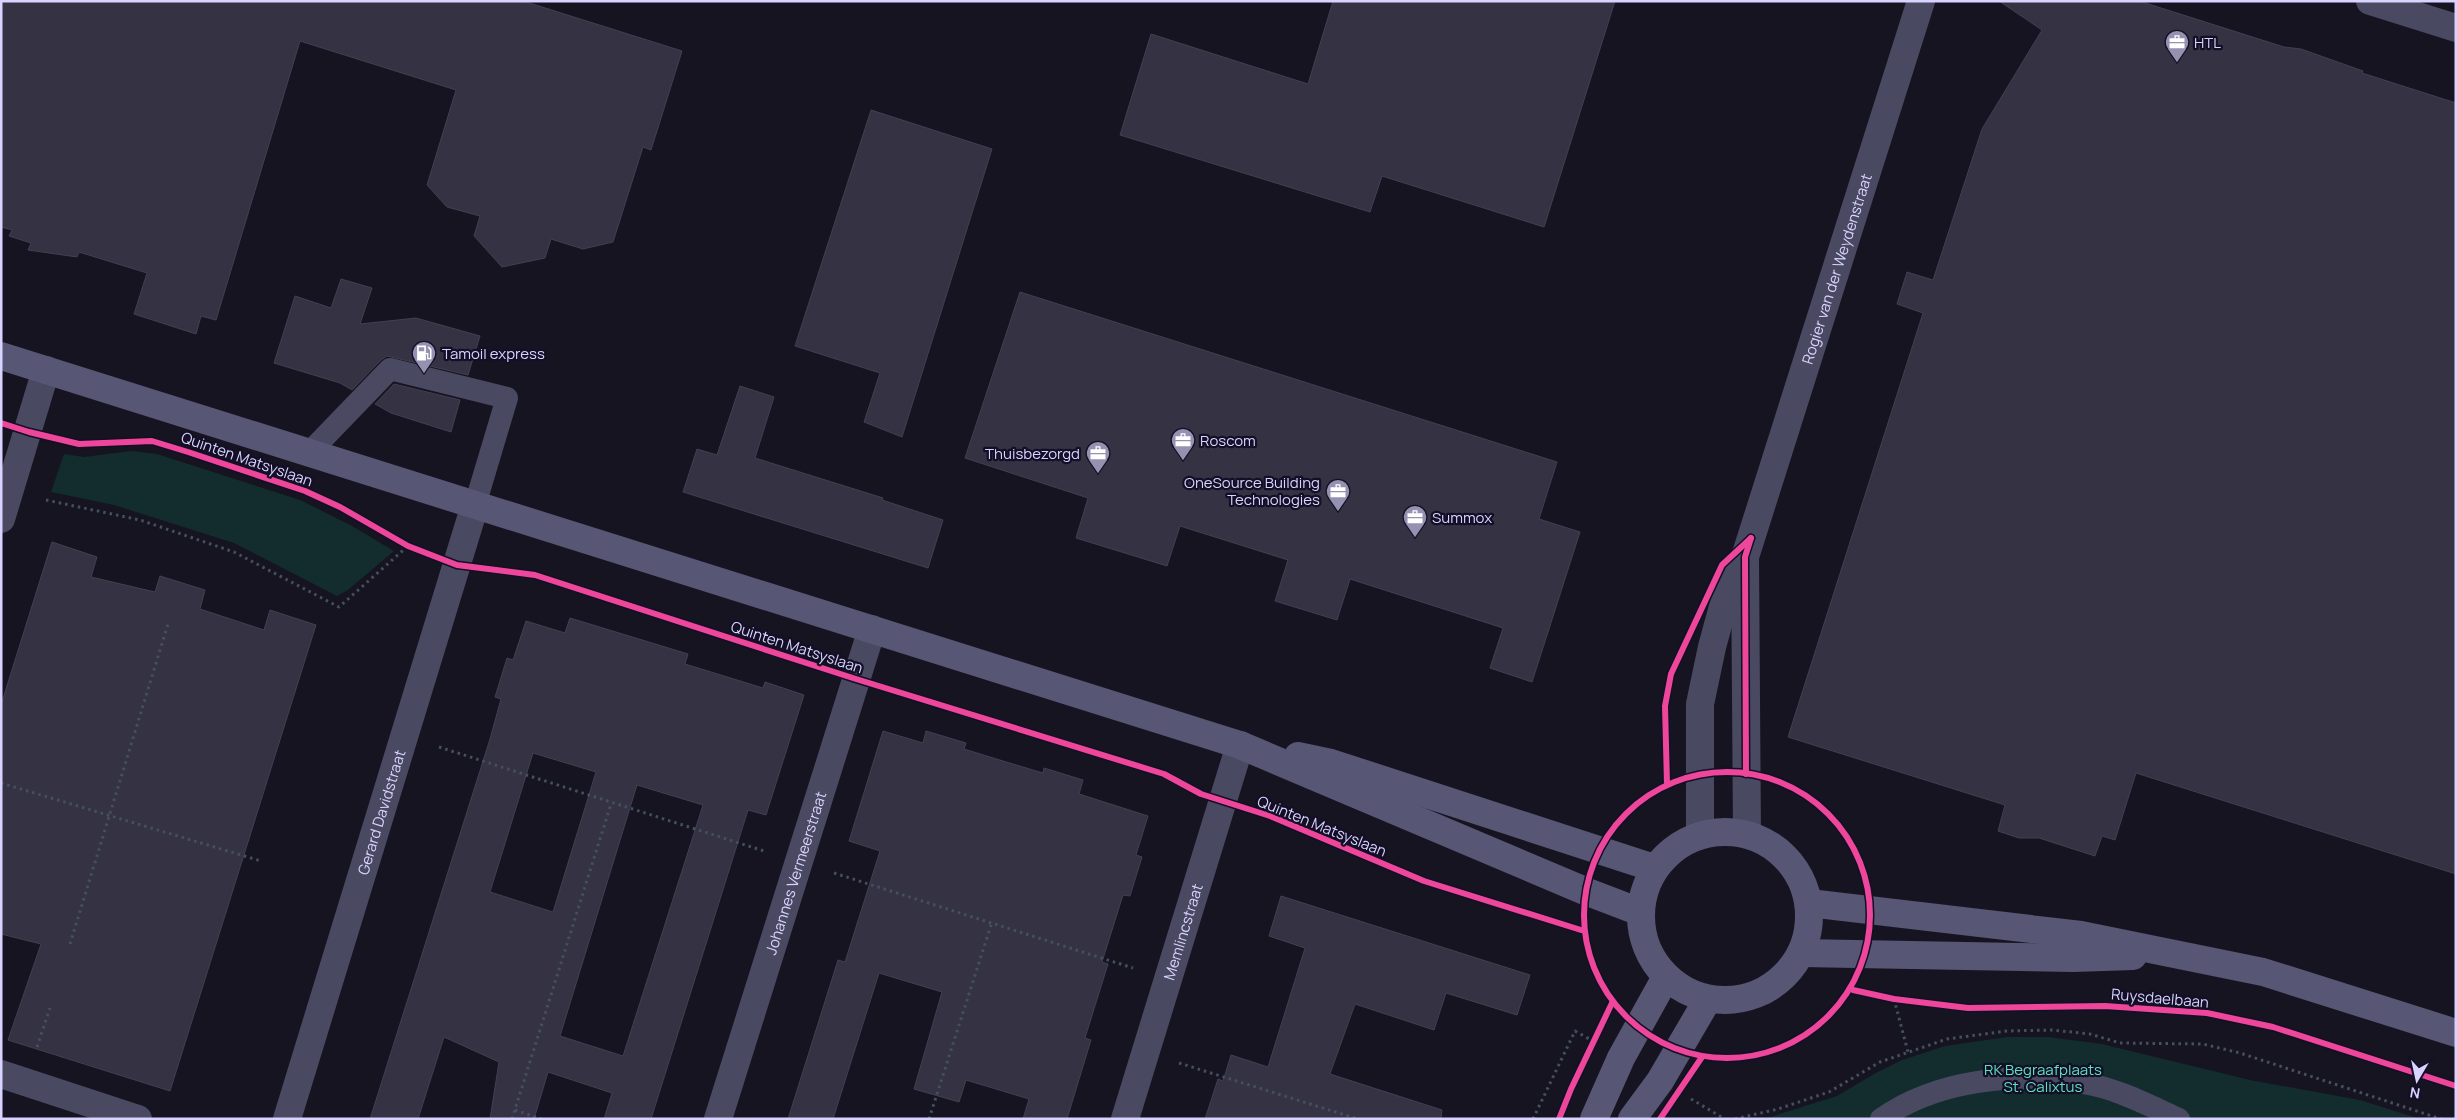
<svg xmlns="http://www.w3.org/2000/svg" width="2457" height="1120" viewBox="0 0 2457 1120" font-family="Manrope,sans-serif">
	<rect width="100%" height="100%" fill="#161421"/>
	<g fill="#132c2d">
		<path d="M131,451L157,454L300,500L352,526L394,551L348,590L337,596L234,543L114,505L51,492L64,454L84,457Z"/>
		<path d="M2007,1037H2048L2102,1044L2250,1080L2360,1100L2420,1119H1764L1837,1096L1874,1074L1902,1060L1945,1046Z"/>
	</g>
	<g fill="#343243" stroke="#433f54" fill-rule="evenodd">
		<path d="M1,1H523L682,51L651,150L643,147L613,242L583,249L551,239L545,258L502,267L474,236L480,216L447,207L427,185L456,90L300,41L216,320L201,316L196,334L134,314L147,273L79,252L77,257L28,250L31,243L9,236L12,230L1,227Z"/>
		<path d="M1333,1H1615L1544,227L1382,176L1370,212L1120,135L1151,34L1308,84Z"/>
		<path d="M1999,1H2139L2284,47L2301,49L2363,71L2362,73L2456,103V874L2136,773L2115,840L2102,836L2095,856L2039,838H2019L1998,831L2005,805L1788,737L1923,313L1897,304L1907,272L1933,280L1982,129L2042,30Z"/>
		<path d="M871,110L992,149L902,437L864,422L880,373L795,346Z"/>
		<path d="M341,279L372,288L360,324L416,318L480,336L468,375L387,356L381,360L352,390L340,383L274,363L295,296L331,308Z"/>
		<path d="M1020,292L1557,462L1539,519L1580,532L1532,682L1490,668L1503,628L1350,579L1337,620L1275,601L1288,560L1180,526L1167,566L1076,538L1088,498L965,458Z"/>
		<path d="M394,384L460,400L451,432L391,413L375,404Z"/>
		<path d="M740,386L774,397L755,458L883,498L882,500L943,520L928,568L683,492L697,449L717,455Z"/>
		<path d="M52,542L97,557L91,577L155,592L160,576L205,590L200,609L264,630L270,610L316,625L170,1091L8,1040L41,944L1,934V705Z"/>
		<path d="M570,618L688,654L685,664L763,688L765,682L804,695L766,815L748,810L651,1119H604L612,1093L548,1072L534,1119H490L499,1062L444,1037L418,1119H370L490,739L501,699L495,697L507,658L513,660L526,621L565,633ZM533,753L596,772L553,912L490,892ZM637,785L703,805L623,1056L560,1036Z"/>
		<path d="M883,731L923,743L926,731L966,743L964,749L1003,761L1043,773L1044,768L1083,780L1079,794L1148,816L1136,855L1142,857L1130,896L1123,895L1102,962L1108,964L1085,1038L1091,1040L1067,1119H1023L1029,1099L966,1080L959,1102L914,1089L942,992L879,973L833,1119H788L838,960L845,962L880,851L849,841Z"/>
		<path d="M1281,896L1530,975L1517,1015L1446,993L1434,1030L1355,1004L1330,1074L1442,1110L1441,1119H1205L1218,1079L1223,1081L1231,1055L1268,1067L1305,948L1269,936Z"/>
	</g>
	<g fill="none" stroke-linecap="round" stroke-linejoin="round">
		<g stroke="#44505f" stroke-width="3" stroke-dasharray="2.5 4" stroke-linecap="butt">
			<path d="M46,500L140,520L234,552L339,607L408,546"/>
			<path d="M439,747L764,851"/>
			<path d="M1,783L261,861"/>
			<path d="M834,873L1133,968"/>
			<path d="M70,944L168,624"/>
			<path d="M1894,999L1908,1052"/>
			<path d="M37,1047L50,1008"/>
			<path d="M1179,1063L1358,1119"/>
			<path d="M1691,1099L1725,1119"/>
			<path d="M515,1110L541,1119"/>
			<path d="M512,1119L611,804"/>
			<path d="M929,1119L992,922"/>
			<path d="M1533,1119L1575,1031L1591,1040"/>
			<path d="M1735,1119L1778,1109L1829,1092L1880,1062L1947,1039L2007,1031L2052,1030L2090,1034L2120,1043L2203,1044L2240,1053L2441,1119"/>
		</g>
		<g stroke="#4a4962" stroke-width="22">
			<path d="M309,453L390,369L507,398L475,505"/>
			<path d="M1881,1119C1938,1079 2016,1072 2083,1083C2116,1088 2148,1105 2179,1119"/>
		</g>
		<g stroke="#4a4962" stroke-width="28">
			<path d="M2370,1L2456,28"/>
			<path d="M1,519L46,370"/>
			<path d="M1745,561L1747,834"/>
			<path id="s1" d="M1700,835V704L1712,647L1727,592L1745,557L1921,1"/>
			<path d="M1,1074L138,1119"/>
			<path id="s2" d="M287,1119L475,505"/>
			<path id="s3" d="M718,1119L872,629"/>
			<path id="s4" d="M1125,1119L1240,745"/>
		</g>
		<g stroke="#575674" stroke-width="28">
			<path d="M1,356L1240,745L1585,891L1640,912"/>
			<path d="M1298,756L1331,763L1654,868"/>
			<circle cx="1725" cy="916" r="84"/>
			<path d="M1809,903L2081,935L2263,972L2456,1033"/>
			<path d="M1801,953L2073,958L2133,956"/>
			<path d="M1594,1119L1621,1058L1666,977"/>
			<path d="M1632,1119L1660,1081L1708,999"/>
		</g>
		<g stroke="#130f26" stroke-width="9">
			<g id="cycleway">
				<path d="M1,423L29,432L79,444L152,441L188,452L305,491L340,507L408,546L457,565L535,575L856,679L1164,774L1201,794L1270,816L1424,881L1581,930"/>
				<circle cx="1727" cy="915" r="143"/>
				<path d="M1746,774L1745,557L1751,538"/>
				<path d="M1667,784L1665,706L1671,674L1722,565L1751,538"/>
				<path d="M1853,990L1894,999L1968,1008L2105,1006L2207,1013L2273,1027L2456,1086"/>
				<path d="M1559,1119L1571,1089L1612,1003"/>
				<path d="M1660,1119L1702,1057"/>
			</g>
		</g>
		<use href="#cycleway" stroke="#ed469a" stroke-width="6"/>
	</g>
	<defs>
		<g id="office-pin" transform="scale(1.25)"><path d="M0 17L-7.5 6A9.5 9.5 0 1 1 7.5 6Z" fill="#9591b1" stroke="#130f26"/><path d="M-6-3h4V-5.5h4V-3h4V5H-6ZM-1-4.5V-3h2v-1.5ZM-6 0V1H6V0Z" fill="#fff"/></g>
		<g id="fuel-pin" transform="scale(1.25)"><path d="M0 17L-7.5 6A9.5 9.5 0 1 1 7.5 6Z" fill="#9591b1" stroke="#130f26"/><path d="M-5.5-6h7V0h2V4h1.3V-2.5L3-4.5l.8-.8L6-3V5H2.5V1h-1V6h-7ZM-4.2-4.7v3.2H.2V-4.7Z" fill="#fff"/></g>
	</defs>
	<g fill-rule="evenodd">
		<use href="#office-pin" x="2177" y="42"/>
		<use href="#fuel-pin" x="424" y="353"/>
		<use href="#office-pin" x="1183" y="440"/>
		<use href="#office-pin" x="1098" y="453"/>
		<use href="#office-pin" x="1338" y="491"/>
		<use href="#office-pin" x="1415" y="517"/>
	</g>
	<g text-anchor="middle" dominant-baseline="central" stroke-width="4.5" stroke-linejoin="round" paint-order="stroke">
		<g font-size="15" fill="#d9d4ff" stroke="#130f26" text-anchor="start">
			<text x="2194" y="42">HTL</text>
			<text x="442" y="353">Tamoil express</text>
			<text x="1200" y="440">Roscom</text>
			<text x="1080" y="453" text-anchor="end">Thuisbezorgd</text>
			<text x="1320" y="482" text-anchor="end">OneSource Building<tspan x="1320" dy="17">Technologies</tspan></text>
			<text x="1432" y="517">Summox</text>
		</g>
		<g font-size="15" fill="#d9d4ff" stroke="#130f26">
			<text stroke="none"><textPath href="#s1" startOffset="588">Rogier van der Weydenstraat</textPath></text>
			<text transform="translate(247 459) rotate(19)">Quinten Matsyslaan</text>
			<text transform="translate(797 647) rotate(18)">Quinten Matsyslaan</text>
			<text stroke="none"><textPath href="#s2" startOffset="321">Gerard Davidstraat</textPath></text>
			<text transform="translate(1322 826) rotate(22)">Quinten Matsyslaan</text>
			<text stroke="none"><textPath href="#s3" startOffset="258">Johannes Vermeerstraat</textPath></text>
			<text stroke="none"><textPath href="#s4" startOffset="196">Memlincstraat</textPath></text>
			<text transform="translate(2160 998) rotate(5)">Ruysdaelbaan</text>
		</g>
		<g font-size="15" fill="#5fe0c0" stroke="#130f26">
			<text x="2043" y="1069">RK Begraafplaats<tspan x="2043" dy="17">St. Calixtus</tspan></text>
		</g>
	</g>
	<rect width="2457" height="1120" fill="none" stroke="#d9d4ff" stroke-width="5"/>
	<g transform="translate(2417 1080) rotate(189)" stroke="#130f26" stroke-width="4" paint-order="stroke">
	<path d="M0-4L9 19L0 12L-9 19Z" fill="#d9d4ff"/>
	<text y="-8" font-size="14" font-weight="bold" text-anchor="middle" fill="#d9d4ff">N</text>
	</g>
</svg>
